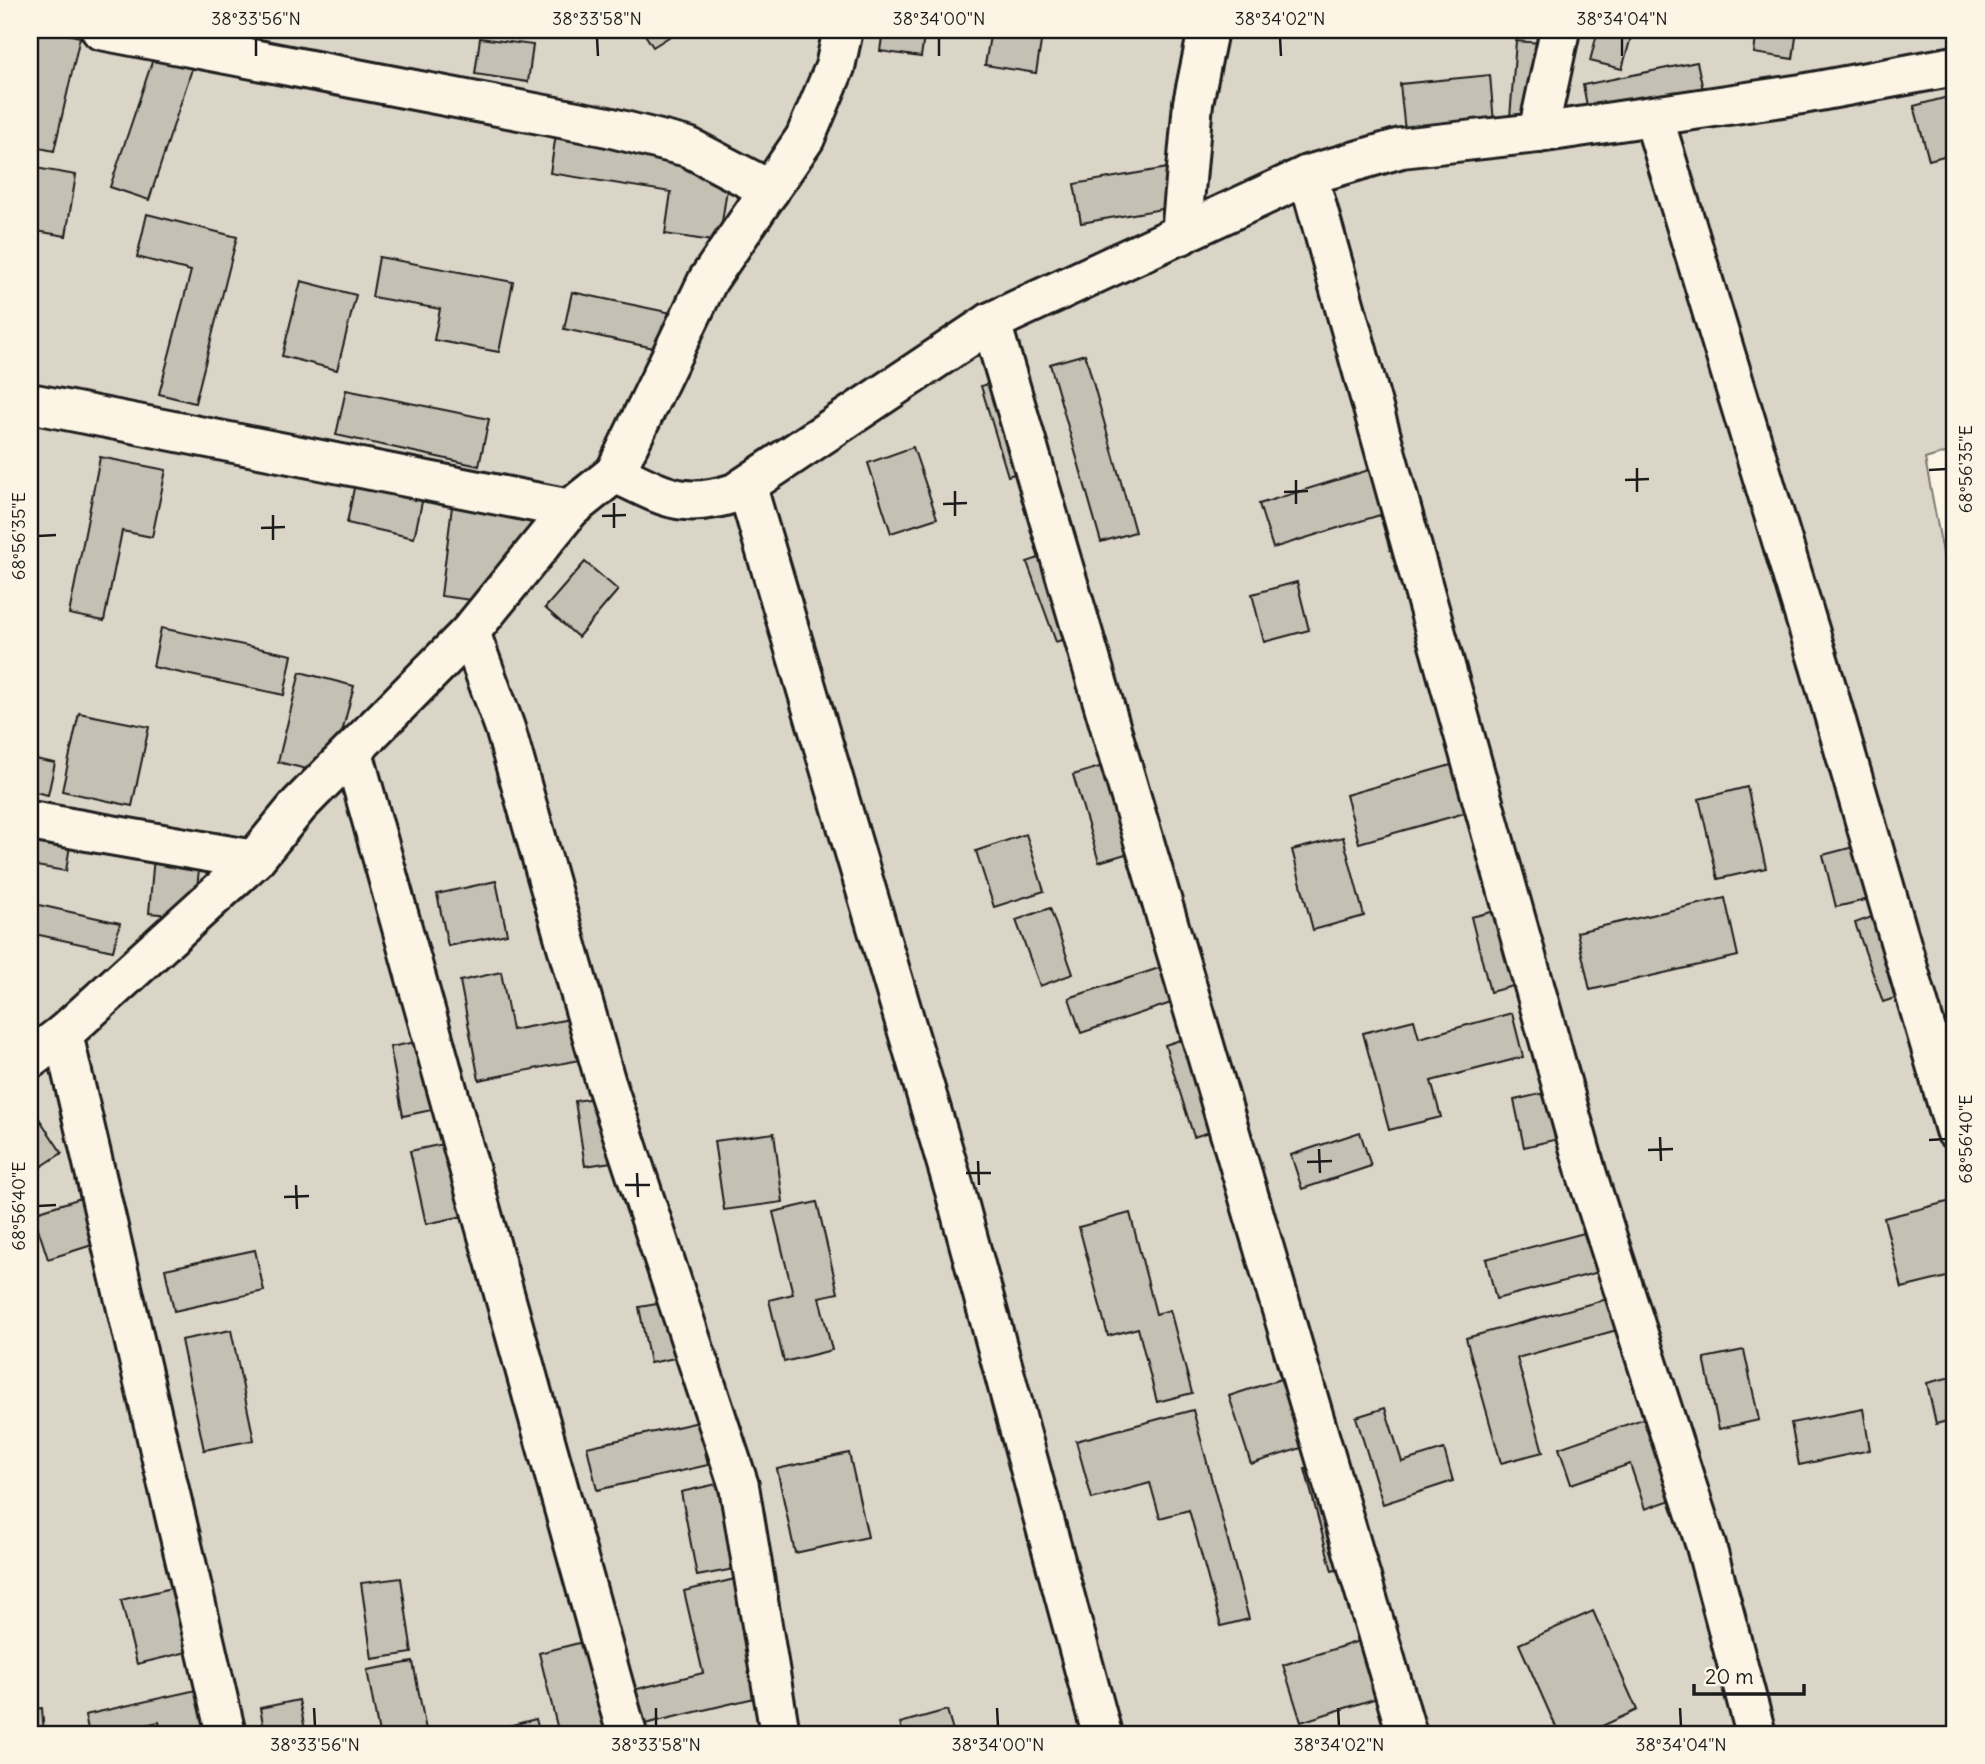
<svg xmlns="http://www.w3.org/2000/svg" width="1985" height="1764" viewBox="0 0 1985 1764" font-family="Delius,sans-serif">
	<rect width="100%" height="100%" fill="#fcf5e5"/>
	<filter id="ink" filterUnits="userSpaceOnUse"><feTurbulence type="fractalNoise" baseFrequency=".0143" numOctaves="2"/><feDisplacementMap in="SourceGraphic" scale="14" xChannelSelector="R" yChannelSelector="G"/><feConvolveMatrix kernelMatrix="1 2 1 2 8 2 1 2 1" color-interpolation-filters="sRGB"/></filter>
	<g filter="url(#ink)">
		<path fill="#dbd5c8" stroke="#7c7872" stroke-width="2" d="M30,30H1955V450L1925,459L1955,616V1734H30Z"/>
		<g fill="#c4c0b3" stroke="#1c1c1c" stroke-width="2">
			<path d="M30,30H50L80,37L54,151L30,146Z"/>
			<path d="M642,30H680L653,47Z"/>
			<path d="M883,30H925L921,57L880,51Z"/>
			<path d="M991,30H1043L1036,73L985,65Z"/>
			<path d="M1598,30H1633L1622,69L1590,61Z"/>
			<path d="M1757,30H1797L1793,59L1754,53Z"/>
			<path d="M480,38L533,45L528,82L475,74Z"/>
			<path d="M1516,41L1566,45L1560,122L1510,118Z"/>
			<path d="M154,56L192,69L149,200L110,187Z"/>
			<path d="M1697,62L1704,94L1589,116L1583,85Z"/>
			<path d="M1490,75L1494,123L1405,132L1400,84Z"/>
			<path d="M1955,95V153L1929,160L1914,106Z"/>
			<path d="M557,128L732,156L719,242L665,234L671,192L550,173Z"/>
			<path d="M1185,165L1191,204L1081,223L1074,184Z"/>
			<path d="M30,167L76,175L66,236L30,230Z"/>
			<path d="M147,214L237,237L195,403L159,394L191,271L137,257Z"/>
			<path d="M379,257L513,282L499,352L434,340L440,309L372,297Z"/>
			<path d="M301,281L356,295L337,370L282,356Z"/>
			<path d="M572,292L681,315L673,352L564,329Z"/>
			<path d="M1085,354L1135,532L1101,542L1050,364Z"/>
			<path d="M1021,374L1048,463L1008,476L981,386Z"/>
			<path d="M346,390L489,419L479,466L336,435Z"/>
			<path d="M913,447L937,518L891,533L868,463Z"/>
			<path d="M100,457L166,470L152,537L122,531L104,621L69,614Z"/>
			<path d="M1398,461L1419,541L1390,550L1380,515L1273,548L1259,504Z"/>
			<path d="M356,478L424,493L414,538L347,523Z"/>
			<path d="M1053,488L1101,626L1056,642L1027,562L1053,553Z"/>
			<path d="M453,498L541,509L533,570L498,566L493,603L441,596Z"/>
			<path d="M585,562L618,590L578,637L545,608Z"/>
			<path d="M1297,582L1309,630L1264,642L1252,594Z"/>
			<path d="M161,628L292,655L284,695L153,667Z"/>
			<path d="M300,672L354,686L331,775L278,762Z"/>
			<path d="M79,713L149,727L132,806L62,791Z"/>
			<path d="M1486,755L1500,803L1359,843L1346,795Z"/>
			<path d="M1133,757L1159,844L1099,862L1073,775Z"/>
			<path d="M30,758L55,763L48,795L30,791Z"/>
			<path d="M1747,787L1766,868L1718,879L1699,799Z"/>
			<path d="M30,818L73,825L66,871L30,865Z"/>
			<path d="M1026,834L1044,891L994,907L976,851Z"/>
			<path d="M1343,837L1364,916L1313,930L1292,850Z"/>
			<path d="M1872,842L1886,895L1836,907L1823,855Z"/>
			<path d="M155,845L201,850L194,917L149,913Z"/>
			<path d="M496,881L507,934L448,946L437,894Z"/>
			<path d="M1725,898L1738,956L1590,990L1577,932Z"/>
			<path d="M1532,902L1551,976L1490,992L1471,917Z"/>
			<path d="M30,903L120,923L113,951L30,933Z"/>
			<path d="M1050,908L1073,974L1040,986L1016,920Z"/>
			<path d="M1888,911L1916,991L1883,1002L1855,923Z"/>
			<path d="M1189,958L1201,993L1081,1033L1069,998Z"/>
			<path d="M501,972L512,1030L601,1013L609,1054L479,1080L460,981Z"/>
			<path d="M1512,1013L1523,1057L1431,1081L1441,1117L1389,1130L1363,1033L1414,1020L1419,1038Z"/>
			<path d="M1211,1030L1240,1122L1194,1137L1165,1045Z"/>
			<path d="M442,1037L455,1105L403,1116L390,1047Z"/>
			<path d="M1581,1085L1592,1131L1524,1147L1514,1100Z"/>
			<path d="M614,1095L625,1160L585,1166L575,1101Z"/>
			<path d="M30,1105L62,1153L30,1174Z"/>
			<path d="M1360,1132L1371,1166L1302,1189L1291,1155Z"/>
			<path d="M774,1133L783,1202L724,1210L714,1141Z"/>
			<path d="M467,1139L482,1212L426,1224L410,1151Z"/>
			<path d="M94,1194L108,1240L48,1259L33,1213Z"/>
			<path d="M1955,1200V1275L1902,1288L1884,1218Z"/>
			<path d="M817,1202L838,1293L819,1297L832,1350L784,1362L769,1300L793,1294L773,1212Z"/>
			<path d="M1130,1213L1156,1314L1170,1310L1192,1393L1157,1402L1138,1328L1108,1336L1079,1227Z"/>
			<path d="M1622,1223L1633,1263L1496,1299L1486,1259Z"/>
			<path d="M255,1250L264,1291L174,1311L165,1269Z"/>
			<path d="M1640,1290L1649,1321L1517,1358L1543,1452L1501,1463L1466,1338Z"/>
			<path d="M669,1302L680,1357L650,1363L639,1307Z"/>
			<path d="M231,1330L254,1440L204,1450L181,1340Z"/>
			<path d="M1744,1350L1759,1420L1719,1429L1704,1358Z"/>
			<path d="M1299,1373L1320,1442L1251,1464L1229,1396Z"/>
			<path d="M1955,1376V1419L1936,1424L1927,1383Z"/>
			<path d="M1385,1408L1402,1462L1444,1449L1453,1481L1383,1504L1356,1417Z"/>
			<path d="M1674,1408L1703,1489L1645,1509L1630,1464L1571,1484L1559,1448Z"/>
			<path d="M1863,1409L1870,1450L1799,1465L1791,1423Z"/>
			<path d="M1193,1410L1249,1619L1221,1626L1189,1510L1160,1518L1150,1483L1092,1499L1076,1441Z"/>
			<path d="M699,1422L708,1465L597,1490L587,1447Z"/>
			<path d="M849,1453L868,1537L795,1553L777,1469Z"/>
			<path d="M1336,1461L1362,1563L1332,1571L1305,1469Z"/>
			<path d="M717,1484L734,1569L697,1576L681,1492Z"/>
			<path d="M401,1578L412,1653L372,1659L361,1583Z"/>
			<path d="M735,1579L763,1696L636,1726L629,1691L703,1673L684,1591Z"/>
			<path d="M193,1583L208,1647L137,1664L121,1600Z"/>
			<path d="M1593,1611L1637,1710L1585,1734H1559L1519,1644Z"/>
			<path d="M1378,1635L1396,1692L1301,1722L1283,1665Z"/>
			<path d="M587,1641L610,1734H559L539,1653Z"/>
			<path d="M413,1662L426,1730L379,1734L367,1670Z"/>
			<path d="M223,1684L217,1734H162L159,1722L104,1734H89L85,1715Z"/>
			<path d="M299,1700L306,1734H265L260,1708Z"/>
			<path d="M42,1708L44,1734H30V1709Z"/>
			<path d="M947,1710L954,1734H903L900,1723Z"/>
			<path d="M536,1719L540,1734H476Z"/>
		</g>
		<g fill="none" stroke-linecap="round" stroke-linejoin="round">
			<g stroke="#1c1c1c" stroke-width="44">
				<g id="minor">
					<path d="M101,30L608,127L688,147L770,190"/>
					<path d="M1653,116L1820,666L1955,1130"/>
					<path d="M1538,133L1560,30"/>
					<path d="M1308,175L1587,1175L1706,1546L1756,1734"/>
					<path d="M1181,235L1193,103L1208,30"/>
					<path d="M991,322L1407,1734"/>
					<path d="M30,403L570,509"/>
					<path d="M615,473L708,280L805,138L835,67L843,30"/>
					<path d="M747,487L955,1191L1102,1734"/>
					<path d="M470,632L505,728L605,1080L739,1486L780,1734"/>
					<path d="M353,752L627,1734"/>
					<path d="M30,821L254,860"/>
					<path d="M63,1034L226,1734"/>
					<path d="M30,1059L63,1034L254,860L299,805L470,632L570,509L615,473C664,496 681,510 735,493L991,322L1308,175L1401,148L1538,133L1802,94L1955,66"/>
				</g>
			</g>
			<use href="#minor" stroke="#fcf5e5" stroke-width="38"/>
		</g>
	</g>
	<path fill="none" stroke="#1c1c1c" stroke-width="2.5" d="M256,38V56M597,38L598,56M939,38V56M1280,38L1281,56M1622,38V56M1637,468V492M1929,470L1946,469M1296,480V504M1625,480L1649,479M955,491V516M1284,492L1308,491M614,503V528M943,504L967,503M273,515V540M602,516L626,515M261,528L285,527M38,536L56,535M1660,1137L1661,1161M1929,1140L1946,1139M1319,1149L1320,1173M1648,1150L1673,1149M978,1161L979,1185M1307,1162L1332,1161M637,1173L638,1197M966,1173H991M296,1185L297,1209M625,1185H650M284,1197L309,1196M38,1206L56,1205M314,1708L315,1726M656,1708V1726M997,1708L998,1726M1338,1708L1339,1726M1680,1708L1681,1726"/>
	<rect width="1985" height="1764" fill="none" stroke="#fcf5e5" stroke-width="77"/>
	<path d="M1694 1684v10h110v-10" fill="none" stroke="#1c1c1c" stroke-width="3.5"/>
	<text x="1705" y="1684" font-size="21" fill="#1c1c1c" stroke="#fcf5e5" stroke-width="5" paint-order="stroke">20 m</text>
	<rect x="38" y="38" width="1908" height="1688" fill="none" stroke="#1c1c1c" stroke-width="2.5"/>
	<g font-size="18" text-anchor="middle" fill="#1c1c1c">
		<text x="256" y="25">38°33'56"N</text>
		<text x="597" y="25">38°33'58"N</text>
		<text x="939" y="25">38°34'00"N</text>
		<text x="1280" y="25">38°34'02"N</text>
		<text x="1622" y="25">38°34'04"N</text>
		<text transform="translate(1966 469) rotate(-90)" y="6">68°56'35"E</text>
		<text transform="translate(19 536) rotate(-90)" y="6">68°56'35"E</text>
		<text transform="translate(1966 1139) rotate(-90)" y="6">68°56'40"E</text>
		<text transform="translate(19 1206) rotate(-90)" y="6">68°56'40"E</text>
		<text x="315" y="1751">38°33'56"N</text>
		<text x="656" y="1751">38°33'58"N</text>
		<text x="998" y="1751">38°34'00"N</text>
		<text x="1339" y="1751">38°34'02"N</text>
		<text x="1681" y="1751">38°34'04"N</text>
	</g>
</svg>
